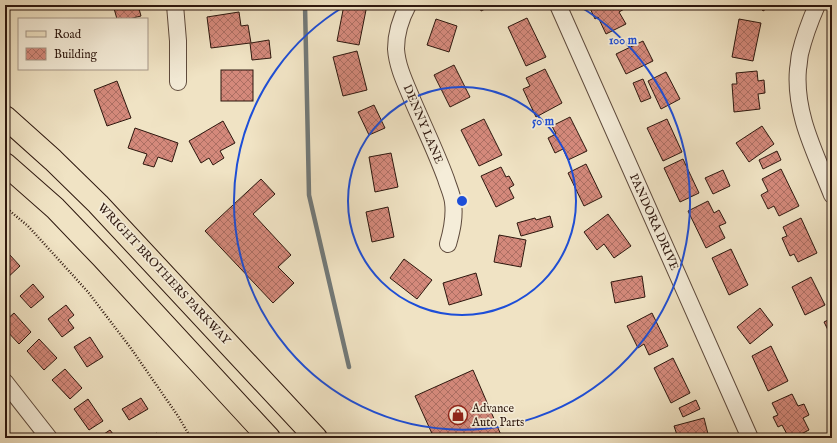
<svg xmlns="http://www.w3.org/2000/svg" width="837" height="443" viewBox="0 0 837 443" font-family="'IM FELL English',serif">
	<defs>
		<pattern id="building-cross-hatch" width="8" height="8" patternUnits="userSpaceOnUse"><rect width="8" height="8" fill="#d4897b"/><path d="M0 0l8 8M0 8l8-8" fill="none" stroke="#ac6f63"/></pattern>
	</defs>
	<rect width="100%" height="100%" fill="#f0e3c4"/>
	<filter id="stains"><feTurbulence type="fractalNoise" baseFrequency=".005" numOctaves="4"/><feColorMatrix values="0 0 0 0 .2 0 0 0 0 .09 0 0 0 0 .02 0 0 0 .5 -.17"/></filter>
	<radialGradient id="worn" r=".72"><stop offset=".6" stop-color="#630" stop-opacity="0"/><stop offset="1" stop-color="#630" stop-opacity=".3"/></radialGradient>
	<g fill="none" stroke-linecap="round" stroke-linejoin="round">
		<path stroke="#727978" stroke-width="4.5" d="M305,5L309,195L349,367"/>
	</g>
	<g fill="url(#building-cross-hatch)" stroke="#2d170e">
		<path d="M106,5H138L141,16L129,19H117L113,5L107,7Z"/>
		<path d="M209,5H242L210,10Z"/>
		<path d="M344,5H367L359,45L337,41Z"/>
		<path d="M479,5H493L481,11Z"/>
		<path d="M498,5H508L500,9Z"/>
		<path d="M590,5H625L626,8L619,12L626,24L606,34L598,17L595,19L589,6Z"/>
		<path d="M759,5H772L763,11Z"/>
		<path d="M239,12L241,26L248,25L251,43L269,40L271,58L252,60L250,43L211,48L207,17Z"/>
		<path d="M527,18L546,57L526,66L508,27Z"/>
		<path d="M436,19L457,26L449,52L427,45Z"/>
		<path d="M739,19L761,23L753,61L732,57Z"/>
		<path d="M643,41L653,61L626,74L616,54Z"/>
		<path d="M357,51L367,90L343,96L333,57Z"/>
		<path d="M454,65L470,97L450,107L434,75Z"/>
		<path d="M545,69L562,103L536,117L523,89L530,86L526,78Z"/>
		<rect x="221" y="70" width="32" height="31"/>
		<path d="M757,71L758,81L764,80L765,93L758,94L760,109L734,112L732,84H737L736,73Z"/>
		<path d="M666,72L680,99L661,109L648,81Z"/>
		<path d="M643,79L651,98L641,102L633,83Z"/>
		<path d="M117,81L131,118L107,126L94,90Z"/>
		<path d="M374,105L385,128L369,135L358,112Z"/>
		<path d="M570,117L587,151L568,160L563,149L555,153L548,138L556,134L552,126Z"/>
		<path d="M484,119L502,155L479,166L461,130Z"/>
		<path d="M667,119L682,152L663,161L647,128Z"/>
		<path d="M223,121L235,143L220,151L224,158L213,165L209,158L201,163L189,141Z"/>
		<path d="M762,126L774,144L749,162L736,143Z"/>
		<path d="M135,128L178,143L172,162L158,157L154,167L143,164L147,154L128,148Z"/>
		<path d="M777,151L781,160L763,169L759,160Z"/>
		<path d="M391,153L398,187L375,192L369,157Z"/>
		<path d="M683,159L699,193L680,202L664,168Z"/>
		<path d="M586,164L602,197L584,206L568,173Z"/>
		<path d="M501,167L506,177L509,176L514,185L509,188L514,198L496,207L481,176Z"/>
		<path d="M781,169L799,206L779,216L774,206L768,209L761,195L768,191L762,179Z"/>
		<path d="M723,170L730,186L713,194L705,178Z"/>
		<path d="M261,179L275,194L253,214L291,255L278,267L294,283L273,303L205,231Z"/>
		<path d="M708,201L714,213L719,210L726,223L719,226L725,238L706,248L688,211Z"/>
		<path d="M388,207L394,237L372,242L366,212Z"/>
		<path d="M608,214L631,246L614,258L604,244L597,250L584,232Z"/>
		<path d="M550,216L553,227L521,236L517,223L535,218L536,220Z"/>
		<path d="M801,218L817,253L798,262L794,254L790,256L782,238L787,236L783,227Z"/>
		<path d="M499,235L526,240L521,267L494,262Z"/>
		<path d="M731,249L748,285L729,295L712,258Z"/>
		<path d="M9,254L20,266L5,280V257Z"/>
		<path d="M404,259L432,280L417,299L390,278Z"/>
		<path d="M476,273L482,295L449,305L443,283Z"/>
		<path d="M642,276L645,297L615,303L611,282Z"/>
		<path d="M811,277L825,305L805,315L792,287Z"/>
		<path d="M33,284L44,297L31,308L20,296Z"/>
		<path d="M66,305L74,315L68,320L74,328L62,337L48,319Z"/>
		<path d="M760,308L773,325L750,344L737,327Z"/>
		<path d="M14,313L31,332L19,344L5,329V321Z"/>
		<path d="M652,313L668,346L649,355L644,344L638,348L627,326Z"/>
		<path d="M832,318V338L824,322Z"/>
		<path d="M90,337L103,357L87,367L74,347Z"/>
		<path d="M39,339L57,358L44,370L27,351Z"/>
		<path d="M771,346L788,381L768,391L752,356Z"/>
		<path d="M673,358L690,393L671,403L654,368Z"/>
		<path d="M65,369L82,388L70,399L52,380Z"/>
		<path d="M473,370L501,435L494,438H434L415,396Z"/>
		<path d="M792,394L798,406L804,404L809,415L803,418L809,430L793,438H789L782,425L778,427L773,417L778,415L772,403Z"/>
		<path d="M141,398L148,409L129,420L122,409Z"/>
		<path d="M88,399L103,421L89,430L74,409Z"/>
		<path d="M696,400L700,409L683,417L679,408Z"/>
		<path d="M704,418L709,438H678L674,426Z"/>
		<path d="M110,430L116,438H98Z"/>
		<path d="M157,433L160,438H148Z"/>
	</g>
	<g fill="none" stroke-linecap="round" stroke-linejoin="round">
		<g stroke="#5e4a3c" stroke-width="18">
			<g id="street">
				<path d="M175,5L178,41V82"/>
				<path d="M408,5C401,18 396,34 396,49C397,64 403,78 409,92C421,121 435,149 446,179C448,186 452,194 453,202C455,217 452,230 448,244"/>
				<path d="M558,5L750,438"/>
				<path d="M817,5C810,21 804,37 800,54C799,59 799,64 798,69C794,114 816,154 832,195"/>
				<path d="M5,382L49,438"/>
			</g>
		</g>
		<g stroke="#2d170e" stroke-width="24">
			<g id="primary">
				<path d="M5,117L53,160L98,204L316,438"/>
				<path d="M5,164L55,208L102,257L269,438"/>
			</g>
		</g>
		<path stroke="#2d170e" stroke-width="2.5" stroke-dasharray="1 2" stroke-linecap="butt" d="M5,207L28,226L88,292L130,347L178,416L191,438"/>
		<use href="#street" stroke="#f5edd9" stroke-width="16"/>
		<use href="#primary" stroke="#f0e3c4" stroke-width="22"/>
	</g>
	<g fill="none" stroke="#1d4ed8" stroke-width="2">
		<circle cx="462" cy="201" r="114"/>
		<path d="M579 6A228 228 0 1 1 345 6"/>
	</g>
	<defs>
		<g id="shop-ring" transform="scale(1)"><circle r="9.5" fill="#f5edd9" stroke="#8f2418" stroke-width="1.5"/><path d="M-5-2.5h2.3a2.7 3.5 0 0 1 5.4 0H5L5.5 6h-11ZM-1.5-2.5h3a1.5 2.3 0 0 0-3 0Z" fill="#8f2418"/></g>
	</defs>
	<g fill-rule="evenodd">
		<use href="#shop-ring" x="458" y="415"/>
	</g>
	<g text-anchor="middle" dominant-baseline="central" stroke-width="3.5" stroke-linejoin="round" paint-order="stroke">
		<g font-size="12" fill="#2d170e" stroke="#f5edd9">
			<text transform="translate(423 124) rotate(67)">DENNY LANE</text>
			<text transform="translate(654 222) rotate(66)">PANDORA DRIVE</text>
			<text transform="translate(164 274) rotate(47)">WRIGHT BROTHERS PARKWAY</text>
		</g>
		<g font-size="12" fill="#2d170e" stroke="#f5edd9" text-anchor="start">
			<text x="472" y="408">Advance<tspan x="472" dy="14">Auto Parts</tspan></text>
		</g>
	</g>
	<circle cx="462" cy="201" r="6" fill="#1d4ed8" stroke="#f5edd9" stroke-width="2"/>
	<g font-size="12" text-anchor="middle" font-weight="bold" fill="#1d4ed8" stroke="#f5edd9" stroke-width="3.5" stroke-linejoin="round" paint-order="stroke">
		<text x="623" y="44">100 m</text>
		<text x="543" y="125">50 m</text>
	</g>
	<rect width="837" height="443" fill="none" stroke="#f0e3c4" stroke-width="20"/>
	<rect x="6" y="6" width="825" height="431" fill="none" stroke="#2d170e" stroke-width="2"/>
	<rect x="10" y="10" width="817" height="423" fill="none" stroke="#2d170e"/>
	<rect x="18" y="18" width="130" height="52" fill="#f5edd9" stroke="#a59788"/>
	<rect x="26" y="31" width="20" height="6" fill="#f0e3c4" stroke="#a59788"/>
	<text x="54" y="38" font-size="12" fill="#2d170e">Road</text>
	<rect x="26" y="48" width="20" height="12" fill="url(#building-cross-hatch)" stroke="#a59788"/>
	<text x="54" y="58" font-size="12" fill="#2d170e">Building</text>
	<rect width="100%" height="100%" filter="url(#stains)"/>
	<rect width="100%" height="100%" fill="url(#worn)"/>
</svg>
